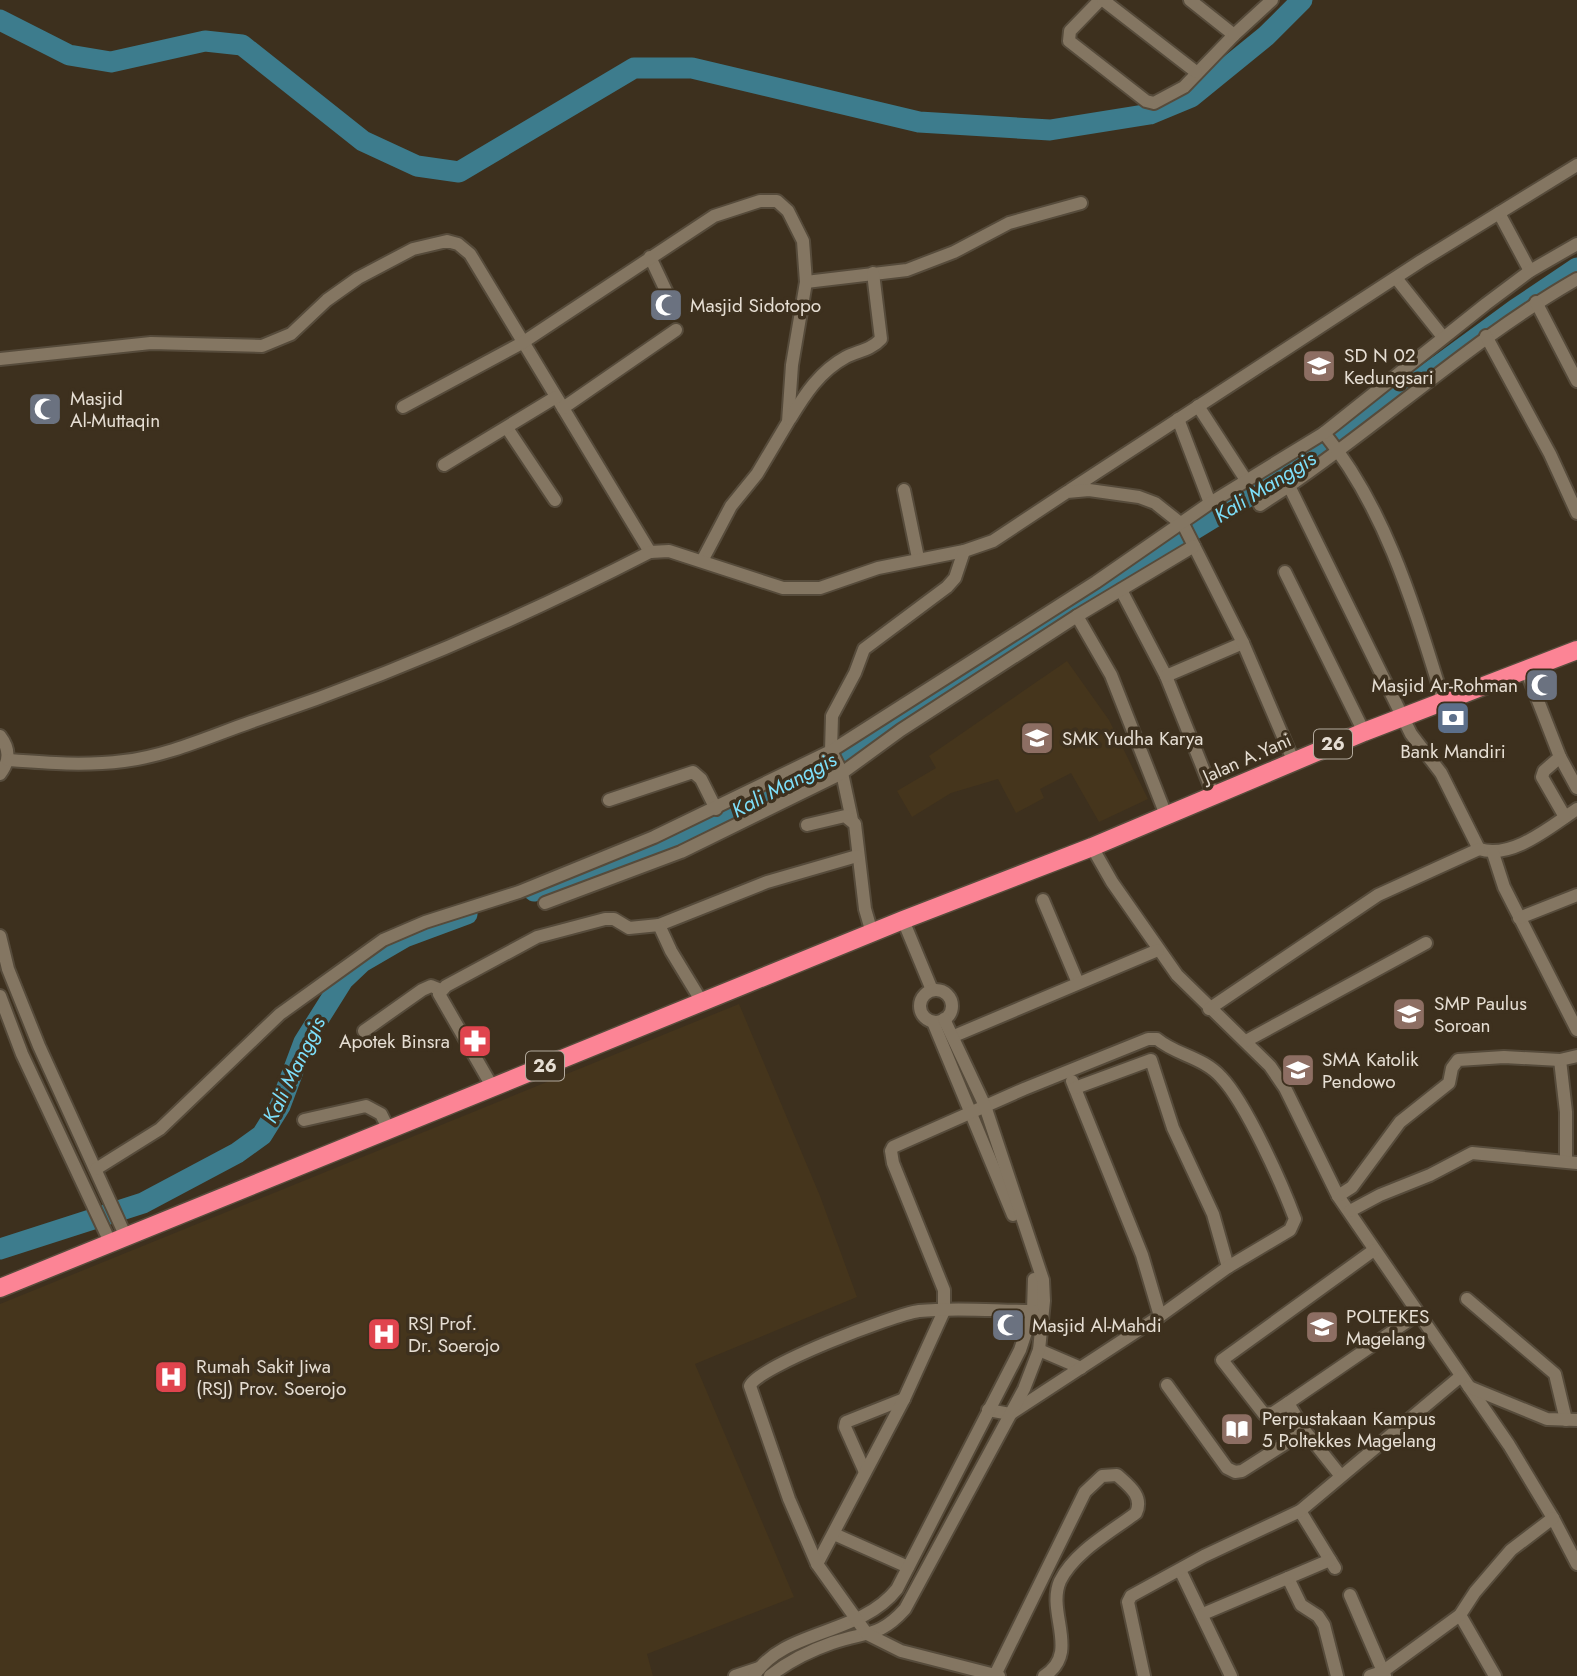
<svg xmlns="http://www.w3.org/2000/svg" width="1577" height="1676" viewBox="0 0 1577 1676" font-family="Jost,sans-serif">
	<rect width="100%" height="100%" fill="#3d301e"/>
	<g fill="#45351c">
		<path d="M1067,661L1109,720L1148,799L1099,822L1071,773L1040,789L1044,798L1016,813L998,779L951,793L912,817L897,791L936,768L929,756Z"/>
		<path d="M739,1004L820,1196L857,1297L695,1364L794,1597L647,1654L653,1676H0V1304Z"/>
	</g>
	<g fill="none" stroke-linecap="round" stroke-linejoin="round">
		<g stroke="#3d7c8d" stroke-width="21">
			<path d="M0,20L69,55L111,62L205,41L242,45L363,141L417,166L459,172L634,68H692L919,122L1050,130L1150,114L1191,97L1266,36L1302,0"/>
			<path d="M534,891L661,847L814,772L1129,569L1321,452L1516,309L1577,268"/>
			<path d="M0,1249L143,1203L237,1153L262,1135L280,1106L304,1042L343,980L362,962L405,937L467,914"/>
		</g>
		<g stroke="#564b3b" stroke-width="16">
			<g id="minor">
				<path d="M1100,0L1070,31L1069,41L1146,101L1154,103L1184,87L1234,35L1190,0"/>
				<path d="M1103,0L1196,72"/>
				<path d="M1234,35L1272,0"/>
				<path d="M1499,213L1530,271"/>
				<path d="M650,257L668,295"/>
				<path d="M1396,278L1443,337"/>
				<path d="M1577,279C1474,338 1387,419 1289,486L1411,734L1441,773L1479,849C1512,860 1551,826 1577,809"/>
				<path d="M806,282L907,270L954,252L1009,223L1081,203"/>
				<path d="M1536,302L1577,381"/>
				<path d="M1486,336L1550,454L1577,513"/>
				<path d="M0,359L151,343L262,346L291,334L327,300L358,278L413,249L447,241L458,244L470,254L650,552"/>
				<path d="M1198,406L1246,480"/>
				<path d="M403,407L522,343L714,216L760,201H777L788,211L803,241L806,282L792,365L788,422L757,474L731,506L702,561"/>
				<path d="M563,408L676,330"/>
				<path d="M790,419C805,394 820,371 846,357C858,351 871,350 881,339L873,273"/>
				<path d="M1178,419L1210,503"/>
				<path d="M507,428L555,500"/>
				<path d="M1324,433C1387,510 1415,610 1444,703"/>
				<path d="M444,465L556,397"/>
				<path d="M904,490L918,558"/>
				<path d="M1070,490L1421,261L1577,165"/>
				<path d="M1260,505L1289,486"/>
				<path d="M1285,572L1364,732"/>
				<path d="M1121,590L1166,676L1214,796"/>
				<path d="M1077,616L1111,675L1166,815"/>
				<path d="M1526,670L1560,757L1577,788"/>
				<path d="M1166,676L1243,643"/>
				<path d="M0,736C10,749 10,761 0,774"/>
				<path d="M1560,757L1544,771L1542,777L1565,817"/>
				<path d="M8,760C47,763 85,766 124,761C167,756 211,736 251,722C390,675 520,619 650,552L669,551L783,588H820L878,568L964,551L993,541L1067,492L1089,490L1139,497L1155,503L1184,526L1243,643L1293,760"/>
				<path d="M609,800L693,772L701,779L716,809"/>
				<path d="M852,820L842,773L831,751L832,716L855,673L864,649L947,587L955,578L964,551"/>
				<path d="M807,825L845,816L855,824L865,909L872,933"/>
				<path d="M1092,847L1112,882L1177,975L1270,1066L1285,1088L1338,1196L1509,1445L1553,1518L1577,1564"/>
				<path d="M1493,853L1504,887L1577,1030"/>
				<path d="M1043,900L1078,983"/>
				<path d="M545,903L681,852L842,773L901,730L1077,616L1194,546"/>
				<path d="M1519,918L1577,895"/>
				<path d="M903,920L932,990"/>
				<path d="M659,925L767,882L857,856"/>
				<path d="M0,936L8,969L39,1046L126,1237"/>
				<circle cx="936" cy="1006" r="16"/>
				<path d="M0,996L22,1054L111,1244"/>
				<path d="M1209,1009L1378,895L1479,849"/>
				<path d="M933,1022L1013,1215"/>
				<path d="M364,1031L422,990L431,986L441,990"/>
				<path d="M954,1036L1158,950"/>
				<path d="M1246,1041L1426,943"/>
				<path d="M1560,1060L1566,1112V1161"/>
				<path d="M1072,1081L1142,1255L1160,1316"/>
				<path d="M493,1088L439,994L446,986L537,937L605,919H614L629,928L659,925L671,951L702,1002"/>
				<path d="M1075,1088L1151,1060L1173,1128L1213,1214L1228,1267"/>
				<path d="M304,1120L366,1106L381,1114L389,1130"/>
				<path d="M96,1169L160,1129L280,1014L383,940L425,922L519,892L654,837L831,751L1096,582L1210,503L1324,433L1486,304L1530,271L1577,244"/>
				<path d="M1338,1196L1352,1187L1400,1122L1449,1083L1452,1068L1458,1060L1504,1057L1560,1060L1577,1056"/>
				<path d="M1350,1211L1380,1195L1430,1175L1472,1153L1577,1163"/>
				<path d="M1467,1299L1555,1374L1566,1420"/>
				<path d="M1039,1350L1081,1368"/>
				<path d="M1167,1385L1227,1468L1235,1472L1242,1471L1305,1431"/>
				<path d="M1469,1387L1547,1419L1577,1420"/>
				<path d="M1288,1403L1273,1413L1264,1414L1222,1360L1374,1250"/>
				<path d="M865,1472L845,1427L846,1422L904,1399"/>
				<path d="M1340,1475L1305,1431L1288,1403L1418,1314"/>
				<path d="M1300,1511L1335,1568"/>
				<path d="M834,1534L908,1567"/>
				<path d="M817,1564L904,1399L944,1311V1290L893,1163L891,1151L893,1147L1024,1089L1148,1039H1157C1176,1055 1203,1057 1221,1077C1246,1103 1282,1184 1295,1219L1290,1230L1228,1267L1160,1316L1010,1414L988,1410"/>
				<path d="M1180,1570L1231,1676"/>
				<path d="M1288,1578L1301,1605L1318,1616L1324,1625L1337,1676"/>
				<path d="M1350,1595L1385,1676"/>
				<path d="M1203,1614L1330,1560"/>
				<path d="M1460,1615L1495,1676"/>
				<path d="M995,1675L1085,1492L1102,1476L1117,1475C1128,1485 1144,1496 1136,1513C1111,1532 1074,1552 1060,1581C1046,1613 1081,1653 1044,1676"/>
				<path d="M735,1676L759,1668"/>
				<path d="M754,1676C783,1629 860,1636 897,1589L1020,1350L1033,1311L1034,1279"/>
				<path d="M770,1676C789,1661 809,1651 832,1643C866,1631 879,1638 905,1609L1024,1389L1039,1350L1044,1301L1043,1280L985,1106L944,1019"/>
				<path d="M999,1676L901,1651L867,1634L817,1564L789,1499L750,1386C756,1367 895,1314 919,1311C956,1307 996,1311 1033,1311"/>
				<path d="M1144,1676L1128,1602L1131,1596L1204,1556L1300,1511L1461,1376"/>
				<path d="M1370,1676L1382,1672L1460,1615L1475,1592L1511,1550L1553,1518"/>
			</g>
		</g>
		<g stroke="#564b3b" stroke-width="21">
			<path id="highway" d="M0,1288L903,920L1092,847L1364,732L1577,650"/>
		</g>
		<use href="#minor" stroke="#847662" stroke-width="12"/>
		<use href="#highway" stroke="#fc8495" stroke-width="18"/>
	</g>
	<defs>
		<g id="mosque-square" transform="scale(1.75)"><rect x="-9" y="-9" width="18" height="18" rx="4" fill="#6b7280" stroke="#3d301e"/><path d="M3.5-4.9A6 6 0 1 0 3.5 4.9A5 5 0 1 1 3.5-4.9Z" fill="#fff"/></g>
		<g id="school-square" transform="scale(1.75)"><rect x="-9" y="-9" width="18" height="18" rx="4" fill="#8d6e63" stroke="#3d301e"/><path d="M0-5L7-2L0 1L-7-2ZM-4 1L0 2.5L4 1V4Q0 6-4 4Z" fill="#fff"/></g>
		<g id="bank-square" transform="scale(1.75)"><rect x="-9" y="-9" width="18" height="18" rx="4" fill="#5c6f8a" stroke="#3d301e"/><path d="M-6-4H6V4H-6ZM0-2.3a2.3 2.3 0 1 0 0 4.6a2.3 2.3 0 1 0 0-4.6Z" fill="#fff"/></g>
		<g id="pharmacy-square" transform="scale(1.75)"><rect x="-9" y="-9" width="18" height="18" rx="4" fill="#e0444e" stroke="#3d301e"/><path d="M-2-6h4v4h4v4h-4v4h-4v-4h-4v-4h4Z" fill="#fff"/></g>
		<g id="university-square" transform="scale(1.75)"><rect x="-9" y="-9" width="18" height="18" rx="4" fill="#8d6e63" stroke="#3d301e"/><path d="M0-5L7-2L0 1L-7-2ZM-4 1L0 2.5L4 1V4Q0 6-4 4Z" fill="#fff"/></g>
		<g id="hospital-square" transform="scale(1.75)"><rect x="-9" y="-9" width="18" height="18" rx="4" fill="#e0444e" stroke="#3d301e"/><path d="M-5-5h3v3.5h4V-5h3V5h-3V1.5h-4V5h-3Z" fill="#fff"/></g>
		<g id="library-square" transform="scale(1.75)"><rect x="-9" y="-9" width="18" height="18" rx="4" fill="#8d6e63" stroke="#3d301e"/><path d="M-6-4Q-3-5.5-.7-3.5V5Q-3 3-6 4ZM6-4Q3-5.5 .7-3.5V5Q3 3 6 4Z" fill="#fff"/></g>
	</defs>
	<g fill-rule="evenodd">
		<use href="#mosque-square" x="666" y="305"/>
		<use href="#school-square" x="1319" y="366"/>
		<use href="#mosque-square" x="45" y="409"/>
		<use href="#mosque-square" x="1542" y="685"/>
		<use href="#bank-square" x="1453" y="718"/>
		<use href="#school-square" x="1037" y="738"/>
		<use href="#school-square" x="1409" y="1014"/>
		<use href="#pharmacy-square" x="475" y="1041"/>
		<use href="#school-square" x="1298" y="1070"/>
		<use href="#mosque-square" x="1008" y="1325"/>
		<use href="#university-square" x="1322" y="1327"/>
		<use href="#hospital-square" x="384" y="1334"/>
		<use href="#hospital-square" x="171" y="1377"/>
		<use href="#library-square" x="1237" y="1429"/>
	</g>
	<g text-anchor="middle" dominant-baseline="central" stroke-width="7" stroke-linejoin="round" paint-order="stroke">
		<g fill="#3d301e" stroke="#b3aa9d" stroke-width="2">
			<rect x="1314" y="729.5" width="38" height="29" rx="5"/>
			<rect x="526" y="1051.5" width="38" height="29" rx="5"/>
		</g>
		<g font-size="18" font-weight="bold" fill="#e6ded3">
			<text x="1333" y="744">26</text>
			<text x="545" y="1066">26</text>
		</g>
		<g font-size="19" fill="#e6ded3" stroke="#3d301e" text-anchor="start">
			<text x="690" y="305">Masjid Sidotopo</text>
			<text x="1344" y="355">SD N 02<tspan x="1344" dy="22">Kedungsari</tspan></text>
			<text x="70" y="398">Masjid<tspan x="70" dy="22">Al-Muttaqin</tspan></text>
			<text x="1518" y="685" text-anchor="end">Masjid Ar-Rohman</text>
			<text x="1062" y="738">SMK Yudha Karya</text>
			<text x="1453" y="751" text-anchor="middle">Bank Mandiri</text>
			<text x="1434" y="1003">SMP Paulus<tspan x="1434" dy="22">Soroan</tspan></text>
			<text x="450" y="1041" text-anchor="end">Apotek Binsra</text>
			<text x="1322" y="1059">SMA Katolik<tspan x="1322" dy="22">Pendowo</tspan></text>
			<text x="1346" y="1316">POLTEKES<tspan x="1346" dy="22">Magelang</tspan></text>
			<text x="408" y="1323">RSJ Prof.<tspan x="408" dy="22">Dr. Soerojo</tspan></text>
			<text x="1032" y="1325">Masjid Al-Mahdi</text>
			<text x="196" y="1366">Rumah Sakit Jiwa<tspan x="196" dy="22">(RSJ) Prov. Soerojo</tspan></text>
			<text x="1262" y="1418">Perpustakaan Kampus<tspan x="1262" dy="22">5 Poltekkes Magelang</tspan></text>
		</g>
		<g font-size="19" fill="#e6ded3" stroke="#3d301e">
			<text transform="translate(1247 758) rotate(-24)">Jalan A.Yani</text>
		</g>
		<g font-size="21" font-style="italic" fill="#7ddffa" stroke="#3d301e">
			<text transform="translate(1265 487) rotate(-32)">Kali Manggis</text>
			<text transform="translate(784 785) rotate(-28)">Kali Manggis</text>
			<text transform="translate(294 1070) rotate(-64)">Kali Manggis</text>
		</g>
	</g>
</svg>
